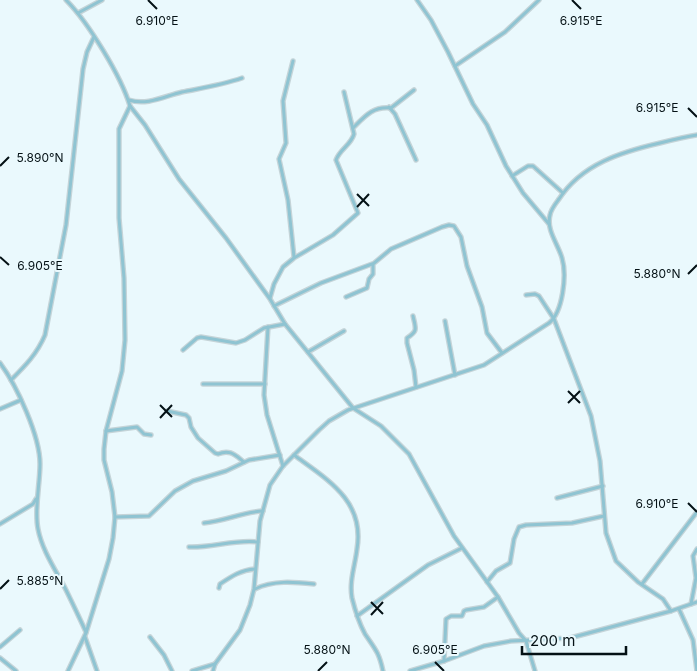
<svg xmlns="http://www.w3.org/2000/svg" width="697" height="671" viewBox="0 0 697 671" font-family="Inter,sans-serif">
	<rect width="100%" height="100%" fill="#eaf9fd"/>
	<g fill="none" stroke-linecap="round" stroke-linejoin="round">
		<g stroke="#c5d4d8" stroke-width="5.5">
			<g id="minor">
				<path d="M66,0C88,22 121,76 130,106L119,129V218L124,278L125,340L122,371L106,431L104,449V460L112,492L115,517L113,538L109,559L86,633L68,671"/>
				<path d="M417,0L431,20L448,52L473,104L487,125L506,166L523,193L549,224"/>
				<path d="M78,13L102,0"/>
				<path d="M293,61L283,101L286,143L279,159L288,200L294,257"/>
				<path d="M455,66L505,32L539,0"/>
				<path d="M129,100C147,106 165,96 182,92C202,88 222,85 242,78"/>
				<path d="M130,106L145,125L179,179L226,238L270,299L285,324L353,408L381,426L409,454L454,536L498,597L519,633L526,641L535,671"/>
				<path d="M389,107L395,114L416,160"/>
				<path d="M353,128C365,116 373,106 391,108L414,90"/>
				<path d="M512,176L528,166H533L563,193"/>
				<path d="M526,295L535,294L539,296L554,319L591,416L600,461L606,533L616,561L638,582L663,599L671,611"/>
				<path d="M346,297L367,288L369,279L373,274V264L391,249L442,227L449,225L454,226L461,237L467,266L482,307L487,333L502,353"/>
				<path d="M270,298L274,284L283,267L294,258L333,235L358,213L336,160C340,149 351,145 354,134L344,92"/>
				<path d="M274,306L321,283L372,264"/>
				<path d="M413,316C416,329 418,331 407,338V343L414,370L416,387"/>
				<path d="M445,321L455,375"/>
				<path d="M268,327L264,395L267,415L283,466"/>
				<path d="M183,350L197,338L201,337L236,343L245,340L264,328L285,324"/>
				<path d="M308,352L344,331"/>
				<path d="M0,363C17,386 40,436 40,464C40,485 34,509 38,529C42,550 55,569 65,588C72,602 79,617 86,632"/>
				<path d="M11,380C25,366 37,354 45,335L66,225L83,69L87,52L94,37"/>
				<path d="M203,384H265"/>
				<path d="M0,409L21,400"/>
				<path d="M167,411L186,415L189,418L191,427L198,438L215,453L218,454C230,449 235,455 244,462"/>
				<path d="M106,431L137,427L144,434L151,435"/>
				<path d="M294,455C328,480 365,501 357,549C355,566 349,581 352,598C355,610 359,623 365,634C375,649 379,652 383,671"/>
				<path d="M557,498L603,486"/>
				<path d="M115,517L149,516L175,491L193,481L226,471L249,460L280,455"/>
				<path d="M204,523C225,521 243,512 263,511"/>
				<path d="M0,524L33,504L36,499"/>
				<path d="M189,547C212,548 235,539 258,542"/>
				<path d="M487,582L496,571L510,563L514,539L519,527L526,525L572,523L604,516"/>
				<path d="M642,584L697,512"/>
				<path d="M219,588L220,584C232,576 241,570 255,569"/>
				<path d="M255,589C273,580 294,582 314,584"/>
				<path d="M691,604L696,578L693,556L697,549"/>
				<path d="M679,609L693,640L697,671"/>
				<path d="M357,616L428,565L462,548"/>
				<path d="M85,637L97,671"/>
				<path d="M150,637L164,655L172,671"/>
				<path d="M0,647L20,630"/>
				<path d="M0,658L16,671"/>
				<path d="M444,661L446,619L451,616H462L464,611L466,610L484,607L498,597"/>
				<path d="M192,671L215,664"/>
				<path d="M213,671L215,664L240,630L250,605L254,589L260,521L270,485L283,466L319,430L329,421L348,410L484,365L549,323C563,312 567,275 562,258C558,244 546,230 550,215C551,209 556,203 559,199C582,164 621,152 660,143C672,140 684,137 697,135"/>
				<path d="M410,671L444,661L484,646L511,641L570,638L671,611L697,602"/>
			</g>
		</g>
		<use href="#minor" stroke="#8fc4d2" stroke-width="3"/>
	</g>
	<path fill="none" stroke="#041115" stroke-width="2" d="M148,0L157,9M572,0L581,9M688,108L697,117M0,166L9,157M357,194L369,206M357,207L369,194M0,257L9,265M688,274L697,265M568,391L580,403M568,403L580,391M160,405L172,417M160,418L172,405M688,503L697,512M0,589L9,580M371,602L383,614M371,615L383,602M435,662L444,671M318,671L327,662"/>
	<g font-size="12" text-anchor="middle" fill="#041115" stroke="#eaf9fd" stroke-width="4" stroke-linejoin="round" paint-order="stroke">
		<text x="157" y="25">6.910°E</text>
		<text x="581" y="25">6.915°E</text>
		<text x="657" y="112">6.915°E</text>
		<text x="40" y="162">5.890°N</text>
		<text x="40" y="270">6.905°E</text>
		<text x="657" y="278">5.880°N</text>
		<text x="657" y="508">6.910°E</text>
		<text x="40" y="585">5.885°N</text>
		<text x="327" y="654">5.880°N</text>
		<text x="435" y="654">6.905°E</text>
	</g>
	<path d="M522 646v8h104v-8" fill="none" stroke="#041115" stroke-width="2.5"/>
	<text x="530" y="646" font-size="15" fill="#041115" stroke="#eaf9fd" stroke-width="4" paint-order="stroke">200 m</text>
</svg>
